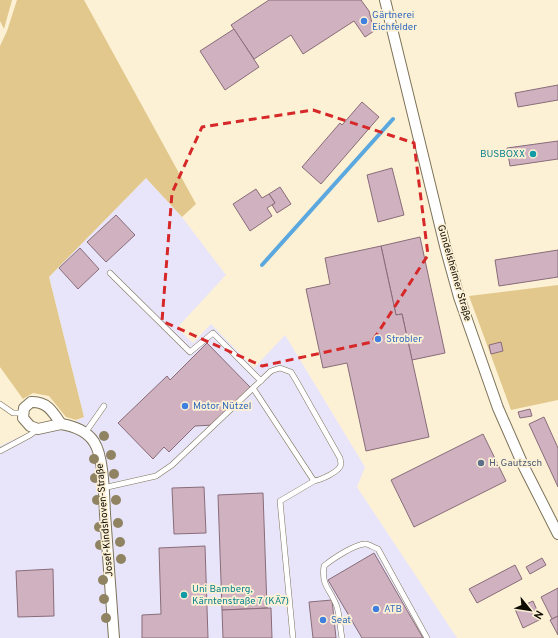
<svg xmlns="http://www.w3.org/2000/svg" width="558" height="638" viewBox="0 0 558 638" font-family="Overpass,sans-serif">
	<rect width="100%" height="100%" fill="#fdf1d5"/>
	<path fill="#e8e5fb" d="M146,178L182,217L226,275L177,328L193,343L211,324L254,368L285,335L365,467L357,487L457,638H0V446L25,434L76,421L84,417L49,277Z"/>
	<g fill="#e2c88c">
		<path d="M0,0H12L4,29L0,21Z"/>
		<path d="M17,0H84L196,204L182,217L146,178L49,277L84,417L76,420L66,417L49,396L33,393L23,399L0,367V46L7,31Z"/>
		<path d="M558,285V400L511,410L469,296Z"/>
	</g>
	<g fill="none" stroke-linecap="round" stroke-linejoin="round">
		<path stroke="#5ba8df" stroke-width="4" d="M262,265L393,119"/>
	</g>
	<g fill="#d0b1c0" stroke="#886c79">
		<path d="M269,0H361L369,11L374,31L365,37L354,21L303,54L291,35L254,59L231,25Z"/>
		<path d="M234,29L259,67L225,90L200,51Z"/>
		<path d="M558,85V100L518,107L515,93Z"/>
		<path d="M362,102L379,117L321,184L302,167L340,123L342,125Z"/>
		<path d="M558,141V159L510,166L507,148Z"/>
		<path d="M392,168L404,215L378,222L367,175Z"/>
		<path d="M280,187L291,204L277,213L272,205L275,203L269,194Z"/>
		<path d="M256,189L262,198L269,194L275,203L267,208L272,216L250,231L233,204Z"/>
		<path d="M116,215L135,235L106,262L87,242Z"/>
		<path d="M420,237L445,353L412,360L402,314L396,315L381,246Z"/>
		<path d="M381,246L396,315L402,314L429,437L366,451L347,363L323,368L306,289L330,284L325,258Z"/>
		<path d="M80,248L99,269L78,289L59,268Z"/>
		<path d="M558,250V277L499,286L495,260Z"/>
		<path d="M501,342L503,351L491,354L489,345Z"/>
		<path d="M207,343L251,388L214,425L195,426L169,452L164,447L153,459L118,423L167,376L170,380Z"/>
		<path d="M530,409L532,416L520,418L518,412Z"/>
		<path d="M544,417L558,448V487L529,424Z"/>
		<path d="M483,434L506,481L414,527L391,480Z"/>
		<path d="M204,487L206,533L174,534L172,488Z"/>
		<path d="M263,493L267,608L222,610L218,495Z"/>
		<path d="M205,546L208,638H142V615L161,614L159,548Z"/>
		<path d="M374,553L423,638H362L328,580Z"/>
		<path d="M542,558L546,565L530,574L526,567Z"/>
		<path d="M515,565L522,579L477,603L469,589Z"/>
		<path d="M53,569L54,616L18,617L16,571Z"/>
		<path d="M558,588V616L552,619L541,597Z"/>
		<path d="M332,600L336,638H313L309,602Z"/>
		<path d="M533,601L541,619L523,628L515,609Z"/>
		<path d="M271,608L272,638H223L222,610Z"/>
		<path d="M558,616V635L550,620Z"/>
	</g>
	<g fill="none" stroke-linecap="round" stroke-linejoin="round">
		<g stroke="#7d7359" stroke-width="6">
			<g id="service">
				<path d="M110,273L190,352L213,333L261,381"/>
				<path d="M0,404L13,413H23"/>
				<path d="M85,433L104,406"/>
				<path d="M0,451L30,435L38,429"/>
				<path d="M103,488L156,476L172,465L271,371L280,368L291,372L297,382L340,458C340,458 341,464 341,464C340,472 320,480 314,481L253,388"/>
				<path d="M293,638L280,501L314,481"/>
				<path d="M342,638C340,628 340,617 337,607C331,589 321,587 324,566C331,560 356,543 366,544C369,544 374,548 378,549L427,638"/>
			</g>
		</g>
		<g stroke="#7d7359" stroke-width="12">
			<g id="minor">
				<path d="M385,0L446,250L459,297L498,408L523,465L558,534"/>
				<path d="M31,402C47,401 53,412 61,424L38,429L30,426L23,418L24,408Z"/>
				<path d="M61,424C73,426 87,431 94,442C104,457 104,496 105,514C108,555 111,597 114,638"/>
			</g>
		</g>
		<use href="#service" stroke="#fff" stroke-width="5"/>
		<use href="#minor" stroke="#fff" stroke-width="10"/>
	</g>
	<g fill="#908362">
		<circle cx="104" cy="436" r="5"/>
		<circle cx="111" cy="455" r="5"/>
		<circle cx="94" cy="459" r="5"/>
		<circle cx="114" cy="474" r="5"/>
		<circle cx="95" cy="478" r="5"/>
		<circle cx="97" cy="500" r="5"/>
		<circle cx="116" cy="500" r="5"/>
		<circle cx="118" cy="523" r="5"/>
		<circle cx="99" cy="527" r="5"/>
		<circle cx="120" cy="542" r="5"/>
		<circle cx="100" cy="545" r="5"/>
		<circle cx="121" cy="559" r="5"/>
		<circle cx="103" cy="580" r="5"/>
		<circle cx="104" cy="599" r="5"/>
		<circle cx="106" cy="618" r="5"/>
	</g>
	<path fill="none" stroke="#d62828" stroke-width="3" stroke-dasharray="8 5" stroke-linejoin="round" d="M313,110L414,143L428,255L372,342L262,366L162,321L172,193L202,127Z"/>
	<g fill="#3f7fe0" stroke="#fdf1d5" stroke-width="1.5">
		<circle cx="364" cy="21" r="4"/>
		<circle cx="378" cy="339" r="4"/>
		<circle cx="185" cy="406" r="4"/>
		<circle cx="376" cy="609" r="4"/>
		<circle cx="323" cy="620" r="4"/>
	</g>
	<g fill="#0f9aa8" stroke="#fdf1d5" stroke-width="1.5">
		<circle cx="533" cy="154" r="4"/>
		<circle cx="184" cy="595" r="4"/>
	</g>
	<circle fill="#5c6f8a" stroke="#fdf1d5" stroke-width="1.5" cx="481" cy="463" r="4"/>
	<g text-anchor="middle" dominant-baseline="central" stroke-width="3.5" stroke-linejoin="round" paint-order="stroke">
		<g font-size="10" fill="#366cbe" stroke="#fdf1d5" text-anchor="start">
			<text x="372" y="15">Gärtnerei<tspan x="372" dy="12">Eichfelder</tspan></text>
			<text x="386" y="339">Strobler</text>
			<text x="193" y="406">Motor Nützel</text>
			<text x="384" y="609">ATB</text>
			<text x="331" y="620">Seat</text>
		</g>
		<g font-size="10" fill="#0d838f" stroke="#fdf1d5" text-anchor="end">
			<text x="525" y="154">BUSBOXX</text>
			<text x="192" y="589" text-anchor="start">Uni Bamberg,<tspan x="192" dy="12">Kärntenstraße 7 (KÄ7)</tspan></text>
		</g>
		<g font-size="10" fill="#100c04" stroke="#fdf1d5">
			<text transform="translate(454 273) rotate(74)">Gundelsheimer Straße</text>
			<text transform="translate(105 520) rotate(-95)">Josef-Kindshoven-Straße</text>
		</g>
		<g font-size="10" fill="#4e5e75" stroke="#fdf1d5" text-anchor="start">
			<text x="489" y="463">H. Gautzsch</text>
		</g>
	</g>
	<g transform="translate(530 610) rotate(120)" stroke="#fdf1d5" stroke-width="3" paint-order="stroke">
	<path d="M0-3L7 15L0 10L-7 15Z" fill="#100c04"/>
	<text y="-6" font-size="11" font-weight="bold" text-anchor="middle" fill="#100c04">N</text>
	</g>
</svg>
